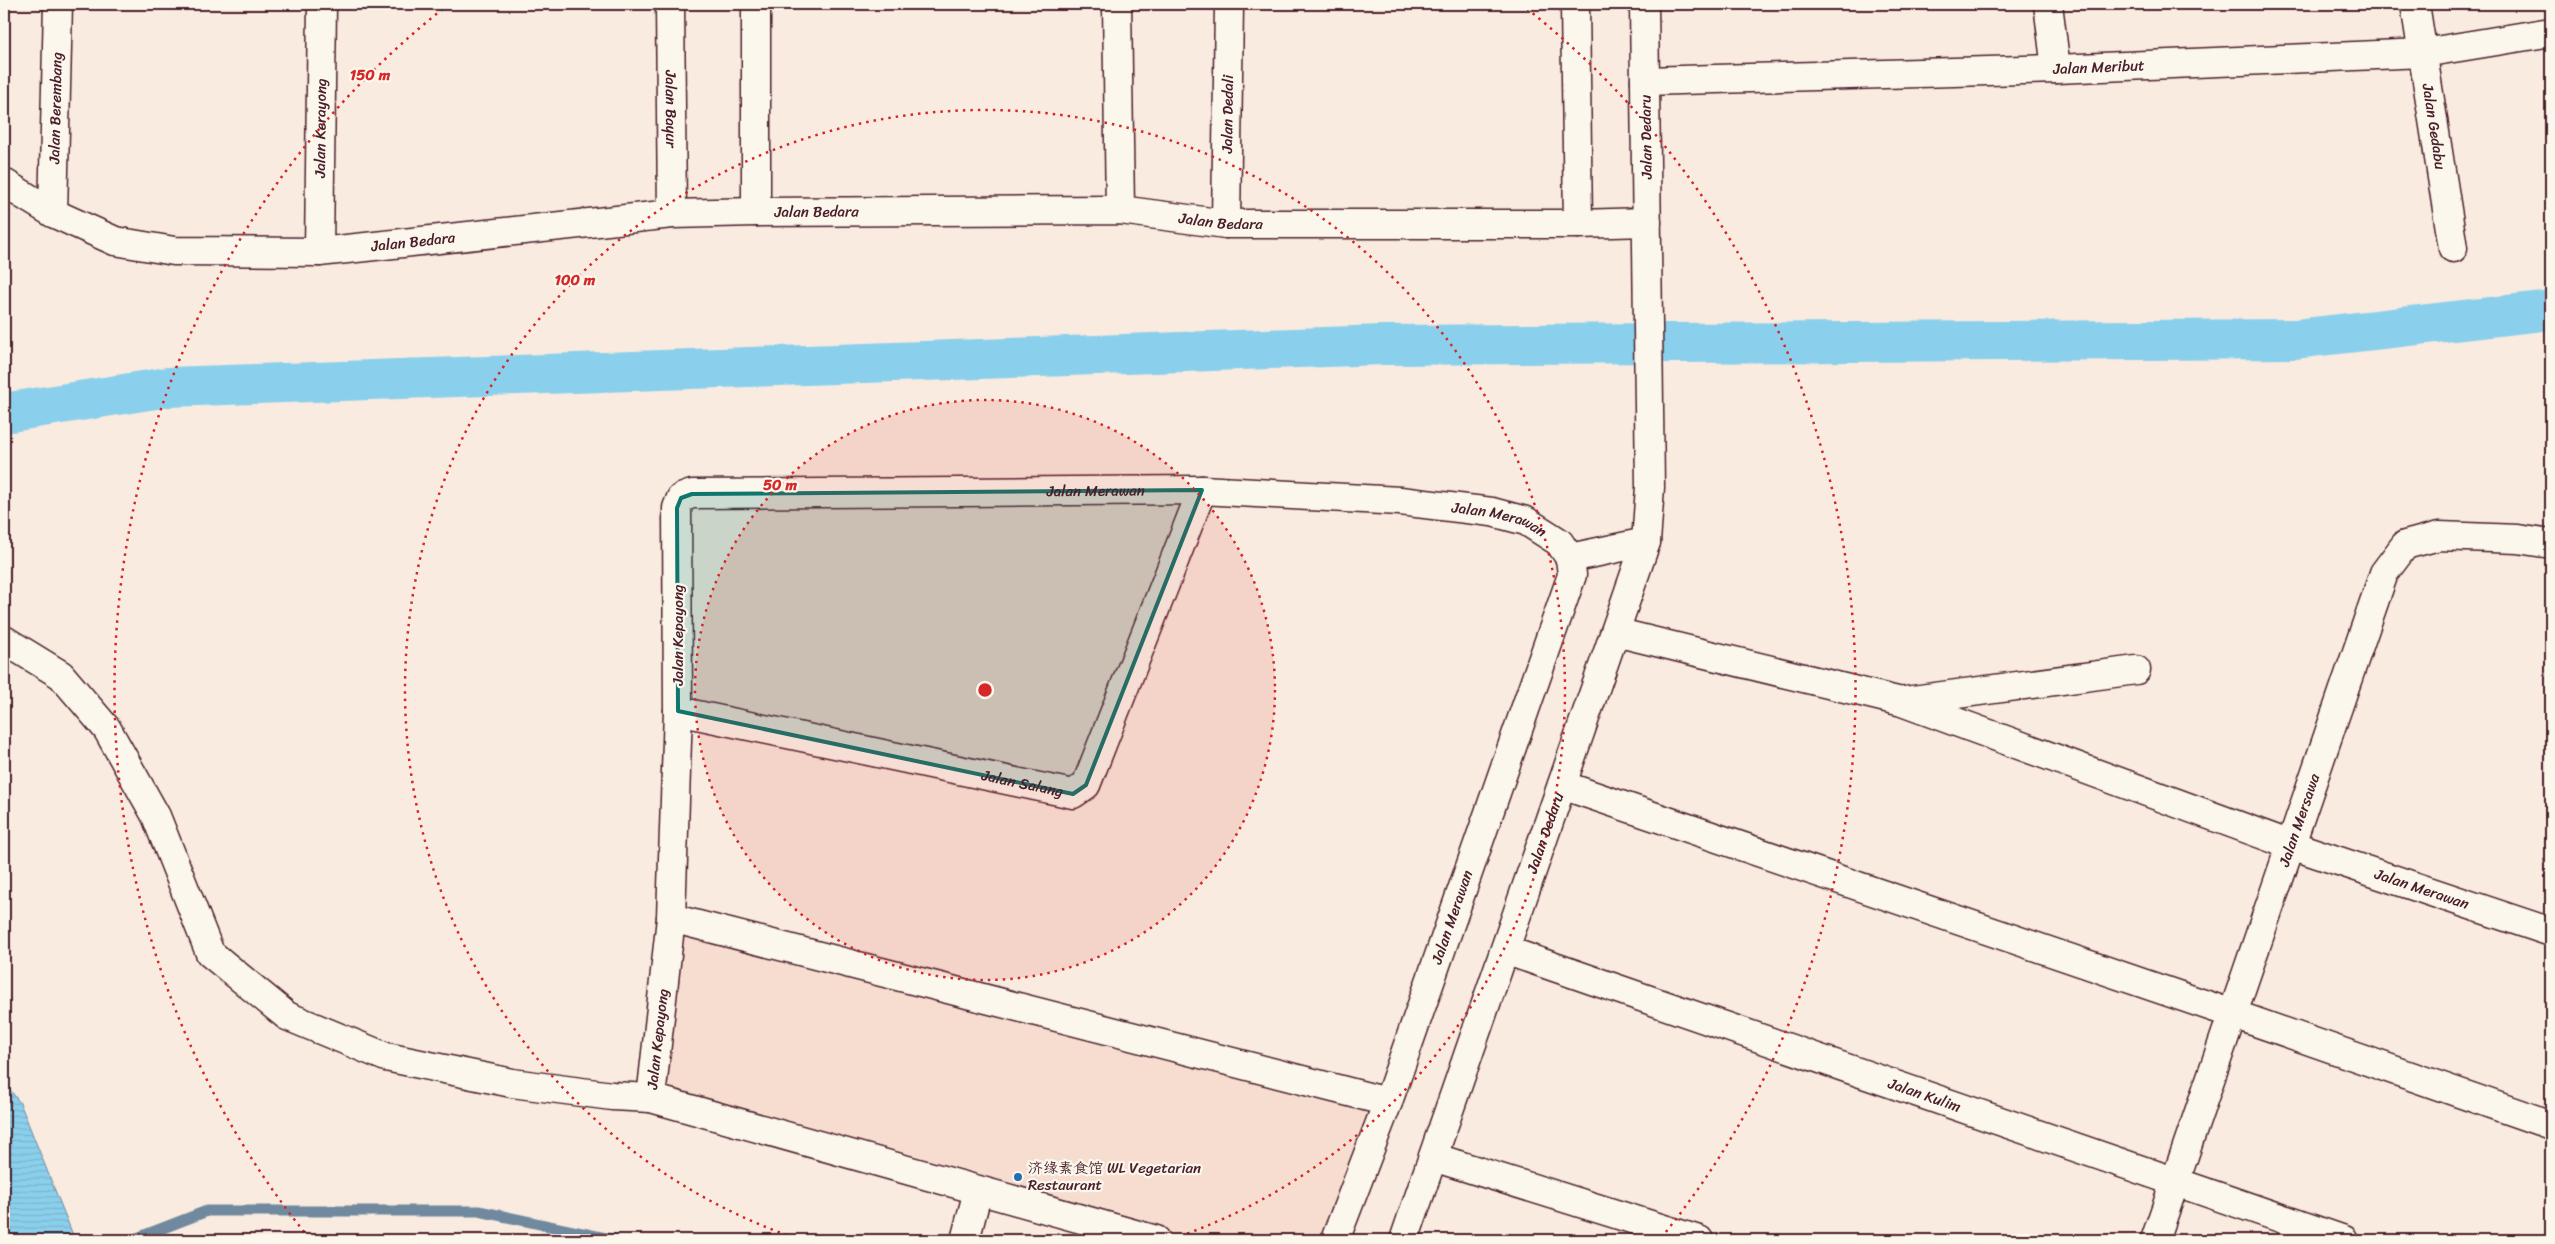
<svg xmlns="http://www.w3.org/2000/svg" width="2555" height="1244" viewBox="0 0 2555 1244" font-family="Sriracha,'LXGW WenKai TC',sans-serif">
	<defs>
		<pattern id="water-rules" width="6" height="5" patternUnits="userSpaceOnUse" patternTransform="scale(1.25)"><rect width="6" height="5" fill="#8ad0ec"/><path d="M0 2.5h6" fill="none" stroke="#79b2cb"/></pattern>
	</defs>
	<rect width="100%" height="100%" fill="#f9ebdf"/>
	<filter id="ink" filterUnits="userSpaceOnUse"><feTurbulence type="fractalNoise" baseFrequency=".02" numOctaves="2"/><feDisplacementMap in="SourceGraphic" scale="10" xChannelSelector="R" yChannelSelector="G"/><feConvolveMatrix kernelMatrix="1 2 1 2 8 2 1 2 1" color-interpolation-filters="sRGB"/></filter>
	<g filter="url(#ink)">
		<path fill="#f7ddcf" d="M658,905L1405,1094L1349,1240H1107L637,1108Z"/>
		<path fill="url(#water-rules)" stroke="#70899f" d="M4,1082L20,1103L75,1240H4Z"/>
		<g fill="none" stroke-linecap="round" stroke-linejoin="round">
			<path stroke="#70899f" stroke-width="11" d="M132,1240L207,1211H479L615,1240"/>
			<path stroke="#8ad0ec" stroke-width="40" d="M4,413L168,387L1383,345L2295,339L2551,310"/>
			<g stroke="#4a1f2b" stroke-width="31">
				<g id="minor">
					<path id="s1" d="M670,4L672,214"/>
					<path d="M1117,4L1120,210"/>
					<path d="M1575,4L1578,224"/>
					<path d="M2048,4L2056,69"/>
					<path id="s2" d="M2415,4L2453,248"/>
					<path id="s3" d="M1645,81L2056,69L2423,53L2551,32"/>
					<path id="s4" d="M4,183L53,213L115,241L174,251L319,252L672,214L756,212L1120,210L1226,224H1578L1647,222"/>
					<path d="M756,212V4"/>
					<path id="s5" d="M53,213L58,4"/>
					<path id="s6" d="M1226,224L1229,4"/>
					<path id="s7" d="M319,252L322,4"/>
					<path d="M1570,558L1646,542"/>
					<path id="s8" d="M1615,632L1902,702L2291,845L2551,932"/>
					<path d="M4,640L61,675L107,729L156,816L210,953L287,1016L386,1057L512,1083L612,1096L651,1098"/>
					<path d="M1905,701L2136,670"/>
					<path id="s9" d="M678,711L1073,794L1086,785L1202,490"/>
					<path d="M1562,785L2233,1014L2551,1125"/>
					<path d="M671,918L1388,1102"/>
					<path id="s10" d="M1505,950L2344,1240"/>
					<path d="M1433,1157L1699,1240"/>
					<path d="M965,1240L978,1191"/>
					<path id="s11" d="M1156,1240L651,1098L671,918L678,711L677,508L681,498L692,494L1202,490L1400,501L1492,512L1526,521L1559,542L1570,558L1572,575L1388,1102L1335,1240"/>
					<path id="s12" d="M1404,1240L1646,542L1650,487L1644,4"/>
					<path id="s13" d="M2155,1240L2384,573L2405,545L2439,536L2518,539L2551,544"/>
				</g>
			</g>
			<use href="#minor" stroke="#fbf7ec" stroke-width="28"/>
		</g>
	</g>
	<path fill="#0f766e" fill-opacity="0.2" stroke="#0f766e" stroke-width="4" stroke-linejoin="round" d="M1202,490L1086,785L1073,794L678,711L677,508L681,498L692,494Z"/>
	<circle cx="985" cy="690" r="290" fill="#d62828" fill-opacity=".12"/>
	<g fill="none" stroke="#d62828" stroke-width="2.5" stroke-dasharray="2.5 5">
		<circle cx="985" cy="690" r="290"/>
		<path d="M801 1240A580 580 0 1 1 1169 1240"/>
		<path d="M309 1238A870 870 0 0 1 449 4M1521 4A870 870 0 0 1 1661 1238"/>
	</g>
	<circle fill="#1f6fb2" stroke="#fbf7ec" stroke-width="2" cx="1018" cy="1177" r="5"/>
	<g text-anchor="middle" dominant-baseline="central" stroke-width="4.5" stroke-linejoin="round" paint-order="stroke">
		<g font-size="15" fill="#4a1f2b" stroke="#fbf7ec">
			<text stroke="none"><textPath href="#s3" startOffset="454">Jalan Meribut</textPath></text>
			<text stroke="none"><textPath href="#s5" startOffset="105">Jalan Berembang</textPath></text>
			<text stroke="none"><textPath href="#s1" startOffset="105">Jalan Bayur</textPath></text>
			<text stroke="none"><textPath href="#s6" startOffset="110">Jalan Dedali</textPath></text>
			<text stroke="none"><textPath href="#s2" startOffset="124">Jalan Gedabu</textPath></text>
			<text stroke="none"><textPath href="#s7" startOffset="124">Jalan Kerayong</textPath></text>
			<text transform="translate(1646 137) rotate(-91)">Jalan Dedaru</text>
			<text stroke="none"><textPath href="#s4" startOffset="830">Jalan Bedara</textPath></text>
			<text stroke="none"><textPath href="#s4" startOffset="1235">Jalan Bedara</textPath></text>
			<text stroke="none"><textPath href="#s4" startOffset="425">Jalan Bedara</textPath></text>
			<text stroke="none"><textPath href="#s11" startOffset="1542">Jalan Merawan</textPath></text>
			<text stroke="none"><textPath href="#s11" startOffset="1948">Jalan Merawan</textPath></text>
			<text transform="translate(678 635) rotate(-90)">Jalan Kepayong</text>
			<text stroke="none"><textPath href="#s9" startOffset="352">Jalan Salang</textPath></text>
			<text stroke="none"><textPath href="#s13" startOffset="444">Jalan Mersawa</textPath></text>
			<text stroke="none"><textPath href="#s12" startOffset="431">Jalan Dedaru</textPath></text>
			<text stroke="none"><textPath href="#s8" startOffset="848">Jalan Merawan</textPath></text>
			<text transform="translate(1452 917) rotate(-71)">Jalan Merawan</text>
			<text stroke="none"><textPath href="#s11" startOffset="584">Jalan Kepayong</textPath></text>
			<text stroke="none"><textPath href="#s10" startOffset="444">Jalan Kulim</textPath></text>
		</g>
		<g font-size="15" fill="#4a1f2b" stroke="#fbf7ec" text-anchor="start">
			<text x="1028" y="1168">济缘素食馆 WL Vegetarian<tspan x="1028" dy="17">Restaurant</tspan></text>
		</g>
	</g>
	<circle cx="985" cy="690" r="8" fill="#d62828" stroke="#fbf7ec" stroke-width="2.5"/>
	<g font-size="15" text-anchor="middle" font-weight="bold" fill="#d62828" stroke="#fbf7ec" stroke-width="4.5" stroke-linejoin="round" paint-order="stroke">
		<text x="370" y="80">150 m</text>
		<text x="575" y="285">100 m</text>
		<text x="780" y="490">50 m</text>
	</g>
	<rect width="2555" height="1244" fill="none" stroke="#fbf7ec" stroke-width="20"/>
	<rect x="10" y="10" width="2535" height="1224" fill="none" stroke="#4a1f2b" stroke-width="2" filter="url(#ink)"/>
</svg>
